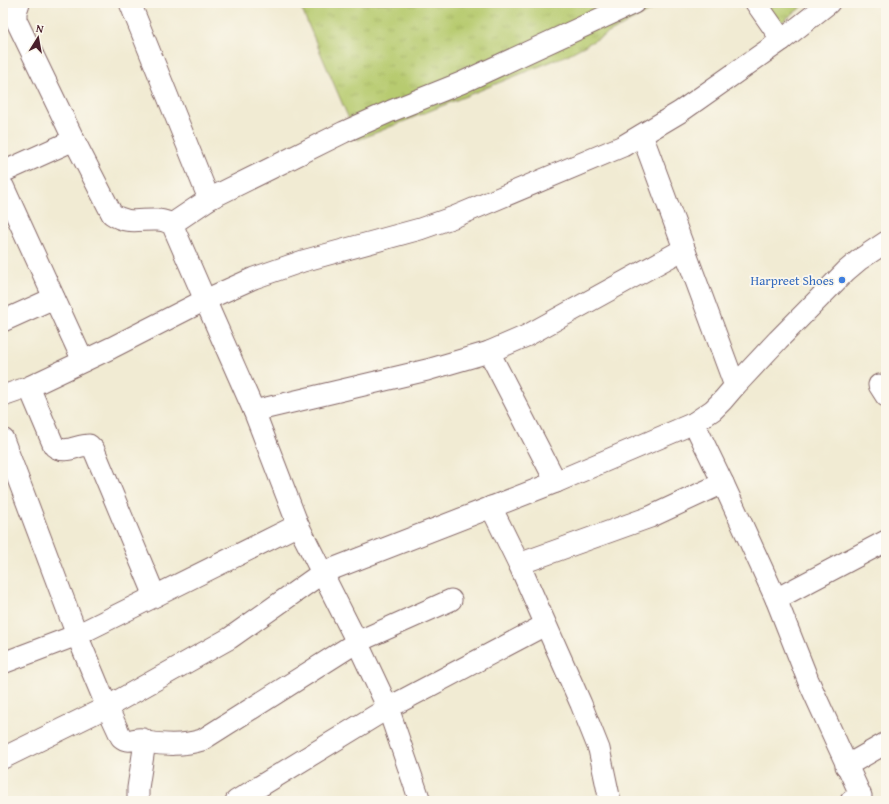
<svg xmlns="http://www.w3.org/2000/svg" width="889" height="804" viewBox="0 0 889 804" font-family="'Gentium Book Plus',serif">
	<defs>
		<pattern id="park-tufts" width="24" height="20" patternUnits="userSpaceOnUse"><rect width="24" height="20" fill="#b7cb6f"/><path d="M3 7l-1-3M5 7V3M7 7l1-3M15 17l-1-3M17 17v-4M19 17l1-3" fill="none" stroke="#9fae60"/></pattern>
	</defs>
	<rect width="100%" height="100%" fill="#fbf7ec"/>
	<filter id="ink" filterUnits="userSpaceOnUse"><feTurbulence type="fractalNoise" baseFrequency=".025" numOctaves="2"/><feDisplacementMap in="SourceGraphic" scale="8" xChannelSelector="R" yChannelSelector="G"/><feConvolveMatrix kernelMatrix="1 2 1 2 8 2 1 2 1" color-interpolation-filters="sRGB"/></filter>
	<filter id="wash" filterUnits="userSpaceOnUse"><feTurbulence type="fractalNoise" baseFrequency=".012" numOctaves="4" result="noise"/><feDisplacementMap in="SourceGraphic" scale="16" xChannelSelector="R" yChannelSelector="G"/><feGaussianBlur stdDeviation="0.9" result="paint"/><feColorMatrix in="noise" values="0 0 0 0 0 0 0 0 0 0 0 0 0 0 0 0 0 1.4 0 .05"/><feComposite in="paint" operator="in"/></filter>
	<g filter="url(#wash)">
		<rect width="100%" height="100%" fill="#f1ebd3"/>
		<g fill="url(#park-tufts)" stroke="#80754d">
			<path d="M299,3H665L567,55L358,140Z"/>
			<path d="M755,3H807L775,27Z"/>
		</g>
	</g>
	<g filter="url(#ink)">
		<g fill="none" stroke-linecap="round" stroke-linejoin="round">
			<g stroke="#846666" stroke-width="23">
				<g id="minor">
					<path d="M130,3L209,199"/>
					<path d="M756,3L782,40"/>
					<path d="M642,135L735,386"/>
					<path d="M3,172L74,140"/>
					<path d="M3,186L83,361"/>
					<path d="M172,224L209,199L344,132L391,111L461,83L634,3"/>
					<path d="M3,321L54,298"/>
					<path d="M489,352L556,482"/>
					<path d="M879,385L886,396"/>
					<path d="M29,387L54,446C65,455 77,445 89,445L94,450L155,596"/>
					<path d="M3,396L29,387L111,348L205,300L172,224C167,222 163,220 157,220C140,219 128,225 112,214L74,140L16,20V12L19,3"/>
					<path d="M254,411L427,370L489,352L526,336L684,249L685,252"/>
					<path d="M694,423L723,483L776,599L808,680L861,796L851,801"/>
					<path d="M3,439L77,635L107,707L121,737C129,744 135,737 143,739L145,742L138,788V801"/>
					<path d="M491,507L519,564L581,704L599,749L610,801"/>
					<path d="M519,564L650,517L723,483"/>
					<path d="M776,599L886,541"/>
					<path d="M3,663L77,635L298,525"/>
					<path d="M145,742C165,745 183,746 202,740L357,642L451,600"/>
					<path d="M3,758L107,707L230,638L322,573L556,482L694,423L713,410L723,400L735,386L778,340L846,271L859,260L886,242"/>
					<path d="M846,766L886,743"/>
					<path d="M236,801L388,708L545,625"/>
					<path d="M420,801L388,708L357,642L298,525L254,411L205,300L254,278L303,261L420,229L454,217L623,146L680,112L782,40L829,3"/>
				</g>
			</g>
			<use href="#minor" stroke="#fff" stroke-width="21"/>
		</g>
	</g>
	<circle fill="#3f7fe0" stroke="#fbf7ec" stroke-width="1.5" cx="842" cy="280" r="4"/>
	<g text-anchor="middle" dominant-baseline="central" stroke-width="3.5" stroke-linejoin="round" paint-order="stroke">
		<g font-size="13" fill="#366cbe" stroke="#fbf7ec" text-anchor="end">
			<text x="834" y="280">Harpreet Shoes</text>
		</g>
	</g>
	<rect width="889" height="804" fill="none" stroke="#fbf7ec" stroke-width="16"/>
	<g transform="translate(38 38) rotate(11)" stroke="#fbf7ec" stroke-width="3" paint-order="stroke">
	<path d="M0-3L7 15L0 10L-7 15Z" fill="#4a1f2b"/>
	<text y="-6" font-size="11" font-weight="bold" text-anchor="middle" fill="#4a1f2b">N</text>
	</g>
</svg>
